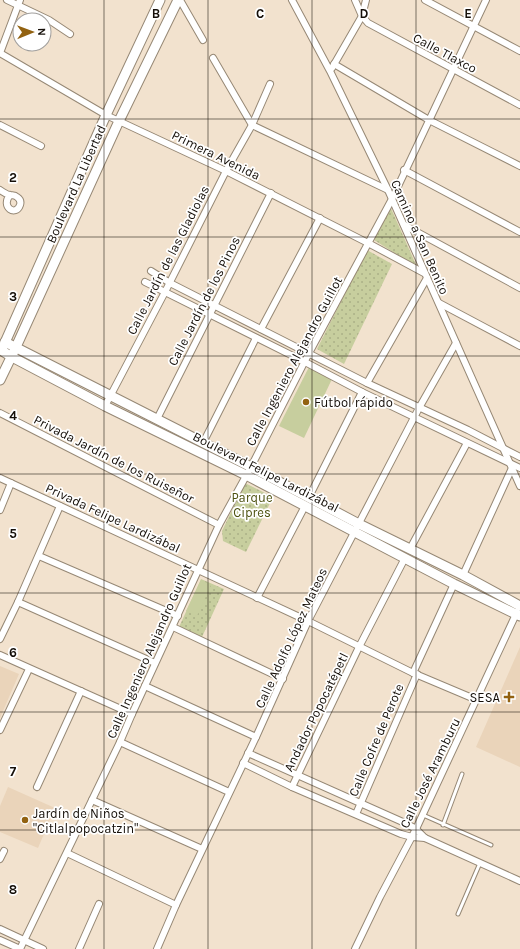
<svg xmlns="http://www.w3.org/2000/svg" width="520" height="949" viewBox="0 0 520 949" font-family="Karla,sans-serif">
	<defs>
		<pattern id="grass-dots" width="8" height="8" patternUnits="userSpaceOnUse"><rect width="8" height="8" fill="#c7ce9e"/><path d="M2 2h.1M6 6h.1" fill="none" stroke="#aab087" stroke-width="1.8" stroke-linecap="round"/></pattern>
	</defs>
	<rect width="100%" height="100%" fill="#f2e2ce"/>
	<g fill="#ead4ba">
		<path d="M520,647V767L476,747Z"/>
		<path d="M0,666L19,674L0,718Z"/>
		<path d="M8,787L55,808L38,848L0,832V806Z"/>
	</g>
	<g fill="url(#grass-dots)">
		<path d="M390,206L417,267L374,240Z"/>
		<path d="M367,250L392,264L344,364L317,349Z"/>
		<path d="M245,483L273,497L246,552L223,541L222,531Z"/>
		<path d="M201,579L224,589L202,637L179,627Z"/>
	</g>
	<g fill="#c7ce9e">
		<path d="M309,367L332,379L304,438L279,426Z"/>
		<path d="M201,580L211,585L197,616L186,611Z"/>
	</g>
	<g fill="none" stroke-linecap="round" stroke-linejoin="round">
		<g stroke="#968875" stroke-width="5">
			<g id="lane">
				<path d="M423,815L491,845"/>
				<path d="M443,825L462,774"/>
				<path d="M458,914L480,863"/>
			</g>
		</g>
		<g stroke="#968875" stroke-width="8">
			<g id="street">
				<path d="M7,0L49,20L70,34"/>
				<path d="M180,0L203,40"/>
				<path d="M292,0L330,71L388,190L520,486"/>
				<path d="M355,0L362,16L368,23L520,105"/>
				<path d="M425,0L520,51"/>
				<path d="M0,53L106,115L226,171L368,243L424,273"/>
				<path d="M0,53L20,0"/>
				<path d="M213,58L252,125L388,190"/>
				<path d="M334,64L429,120L520,166"/>
				<path d="M332,68L362,16L366,0"/>
				<path d="M0,125L41,146"/>
				<path d="M404,170L520,232"/>
				<path d="M0,190C3,192 6,194 9,195C12,196 14,194 17,197C20,199 21,202 20,205C16,217 0,207 10,195"/>
				<path d="M404,225L520,288"/>
				<path d="M151,271L170,283L367,383L468,430L520,457"/>
				<path d="M145,282L305,362L362,392L520,468"/>
				<path d="M439,303L520,346"/>
				<path d="M261,329L320,218"/>
				<path d="M367,383L427,278"/>
				<path d="M105,406L165,292L226,171L252,125L270,84"/>
				<path d="M0,413L219,525"/>
				<path d="M157,419L271,193"/>
				<path d="M203,443L256,338"/>
				<path d="M0,478L308,621L413,673L477,700"/>
				<path d="M309,497L362,392"/>
				<path d="M0,510L11,483"/>
				<path d="M410,549L467,443"/>
				<path d="M39,556L178,616"/>
				<path d="M463,575L512,468"/>
				<path d="M257,598L305,506"/>
				<path d="M18,602L155,663"/>
				<path d="M173,627L283,679"/>
				<path d="M0,639L18,602L60,506"/>
				<path d="M0,655L132,714"/>
				<path d="M413,673L454,584"/>
				<path d="M145,686L256,737"/>
				<path d="M0,730L29,669"/>
				<path d="M120,742L229,792"/>
				<path d="M248,753L405,823L416,829L425,838"/>
				<path d="M243,763L292,787L401,834L412,837L425,838L520,881"/>
				<path d="M37,787L81,691"/>
				<path d="M292,787L359,647L405,558"/>
				<path d="M92,800L202,849"/>
				<path d="M356,814L417,674"/>
				<path d="M67,853L176,905"/>
				<path d="M0,859L4,851"/>
				<path d="M0,929L43,949"/>
				<path d="M0,940L20,949"/>
				<path d="M20,949L120,742L132,714L219,525L251,467L309,353L392,199L486,0"/>
				<path d="M79,949L99,904"/>
				<path d="M157,949L176,905L256,737L308,621L419,408L456,343"/>
				<path d="M355,949L380,897L416,829L517,612"/>
			</g>
		</g>
		<g stroke="#968875" stroke-width="11">
			<g id="secondary">
				<path d="M5,342L251,467L359,524L463,575L520,606"/>
				<path d="M3,347L106,115L160,0"/>
				<path d="M1,350L12,357L105,406L246,475L454,584L520,616"/>
				<path d="M0,380L16,347L119,121L178,0"/>
			</g>
		</g>
		<use href="#lane" stroke="#fff" stroke-width="3"/>
		<use href="#street" stroke="#fff" stroke-width="6"/>
		<use href="#secondary" stroke="#fff" stroke-width="9"/>
	</g>
	<path fill="none" stroke="#150f09" stroke-width="1" stroke-opacity="0.55" d="M104,0V949M208,0V949M312,0V949M416,0V949M0,119H520M0,237H520M0,356H520M0,474H520M0,593H520M0,712H520M0,830H520"/>
	<g fill="#926211" stroke="#fff" stroke-width="1.5">
		<circle cx="306" cy="402" r="4"/>
		<path d="M507 691h4v4h4v4h-4v4h-4v-4h-4v-4h4z"/>
		<circle cx="25" cy="820" r="4"/>
	</g>
	<g text-anchor="middle" dominant-baseline="central" stroke-width="3.5" stroke-linejoin="round" paint-order="stroke">
		<g font-size="13" fill="#150f09" stroke="#fff">
			<text transform="translate(445 53) rotate(28)">Calle Tlaxco</text>
			<text transform="translate(216 155) rotate(26)">Primera Avenida</text>
			<text transform="translate(76 184) rotate(-66)">Boulevard La Libertad</text>
			<text transform="translate(420 237) rotate(66)">Camino a San Benito</text>
			<text transform="translate(168 260) rotate(-63)">Calle Jardín de las Gladiolas</text>
			<text transform="translate(204 301) rotate(-63)">Calle Jardín de los Pinos</text>
			<text transform="translate(294 361) rotate(-62)">Calle Ingeniero Alejandro Guillot</text>
			<text transform="translate(114 459) rotate(27)">Privada Jardín de los Ruiseñor</text>
			<text transform="translate(266 472) rotate(27)">Boulevard Felipe Lardizábal</text>
			<text transform="translate(113 518) rotate(25)">Privada Felipe Lardizábal</text>
			<text transform="translate(291 638) rotate(-65)">Calle Adolfo López Mateos</text>
			<text transform="translate(149 651) rotate(-66)">Calle Ingeniero Alejandro Guillot</text>
			<text transform="translate(316 712) rotate(-64)">Andador Popocatépetl</text>
			<text transform="translate(376 740) rotate(-67)">Calle Cofre de Perote</text>
			<text transform="translate(430 773) rotate(-64)">Calle José Aramburu</text>
		</g>
		<g font-size="13" fill="#150f09" stroke="#fff" text-anchor="start">
			<text x="314" y="402">Fútbol rápido</text>
			<text x="500" y="697" text-anchor="end">SESA</text>
			<text x="33" y="813">Jardín de Niños<tspan x="33" dy="15">"Citlalpopocatzin"</tspan></text>
		</g>
		<g font-size="13" fill="#4d5211" stroke="#fff">
			<text x="252" y="497">Parque<tspan x="252" dy="15">Cipres</tspan></text>
		</g>
	</g>
	<g font-size="13" text-anchor="middle" font-weight="bold" fill="#150f09" stroke="#fff" stroke-width="3.5" stroke-linejoin="round" paint-order="stroke">
		<text x="156" y="18">B</text>
		<text x="260" y="18">C</text>
		<text x="364" y="18">D</text>
		<text x="468" y="18">E</text>
		<text x="13" y="182">2</text>
		<text x="13" y="301">3</text>
		<text x="13" y="420">4</text>
		<text x="13" y="538">5</text>
		<text x="13" y="657">6</text>
		<text x="13" y="776">7</text>
		<text x="13" y="894">8</text>
	</g>
	<g transform="translate(32 32) rotate(89)"><circle r="19" fill="#ffffff" stroke="#a19f9d"/>
	<path d="M0-3L7 15L0 10L-7 15Z" fill="#926211"/>
	<text y="-6" font-size="11" font-weight="bold" text-anchor="middle" fill="#150f09">N</text>
	</g>
</svg>
